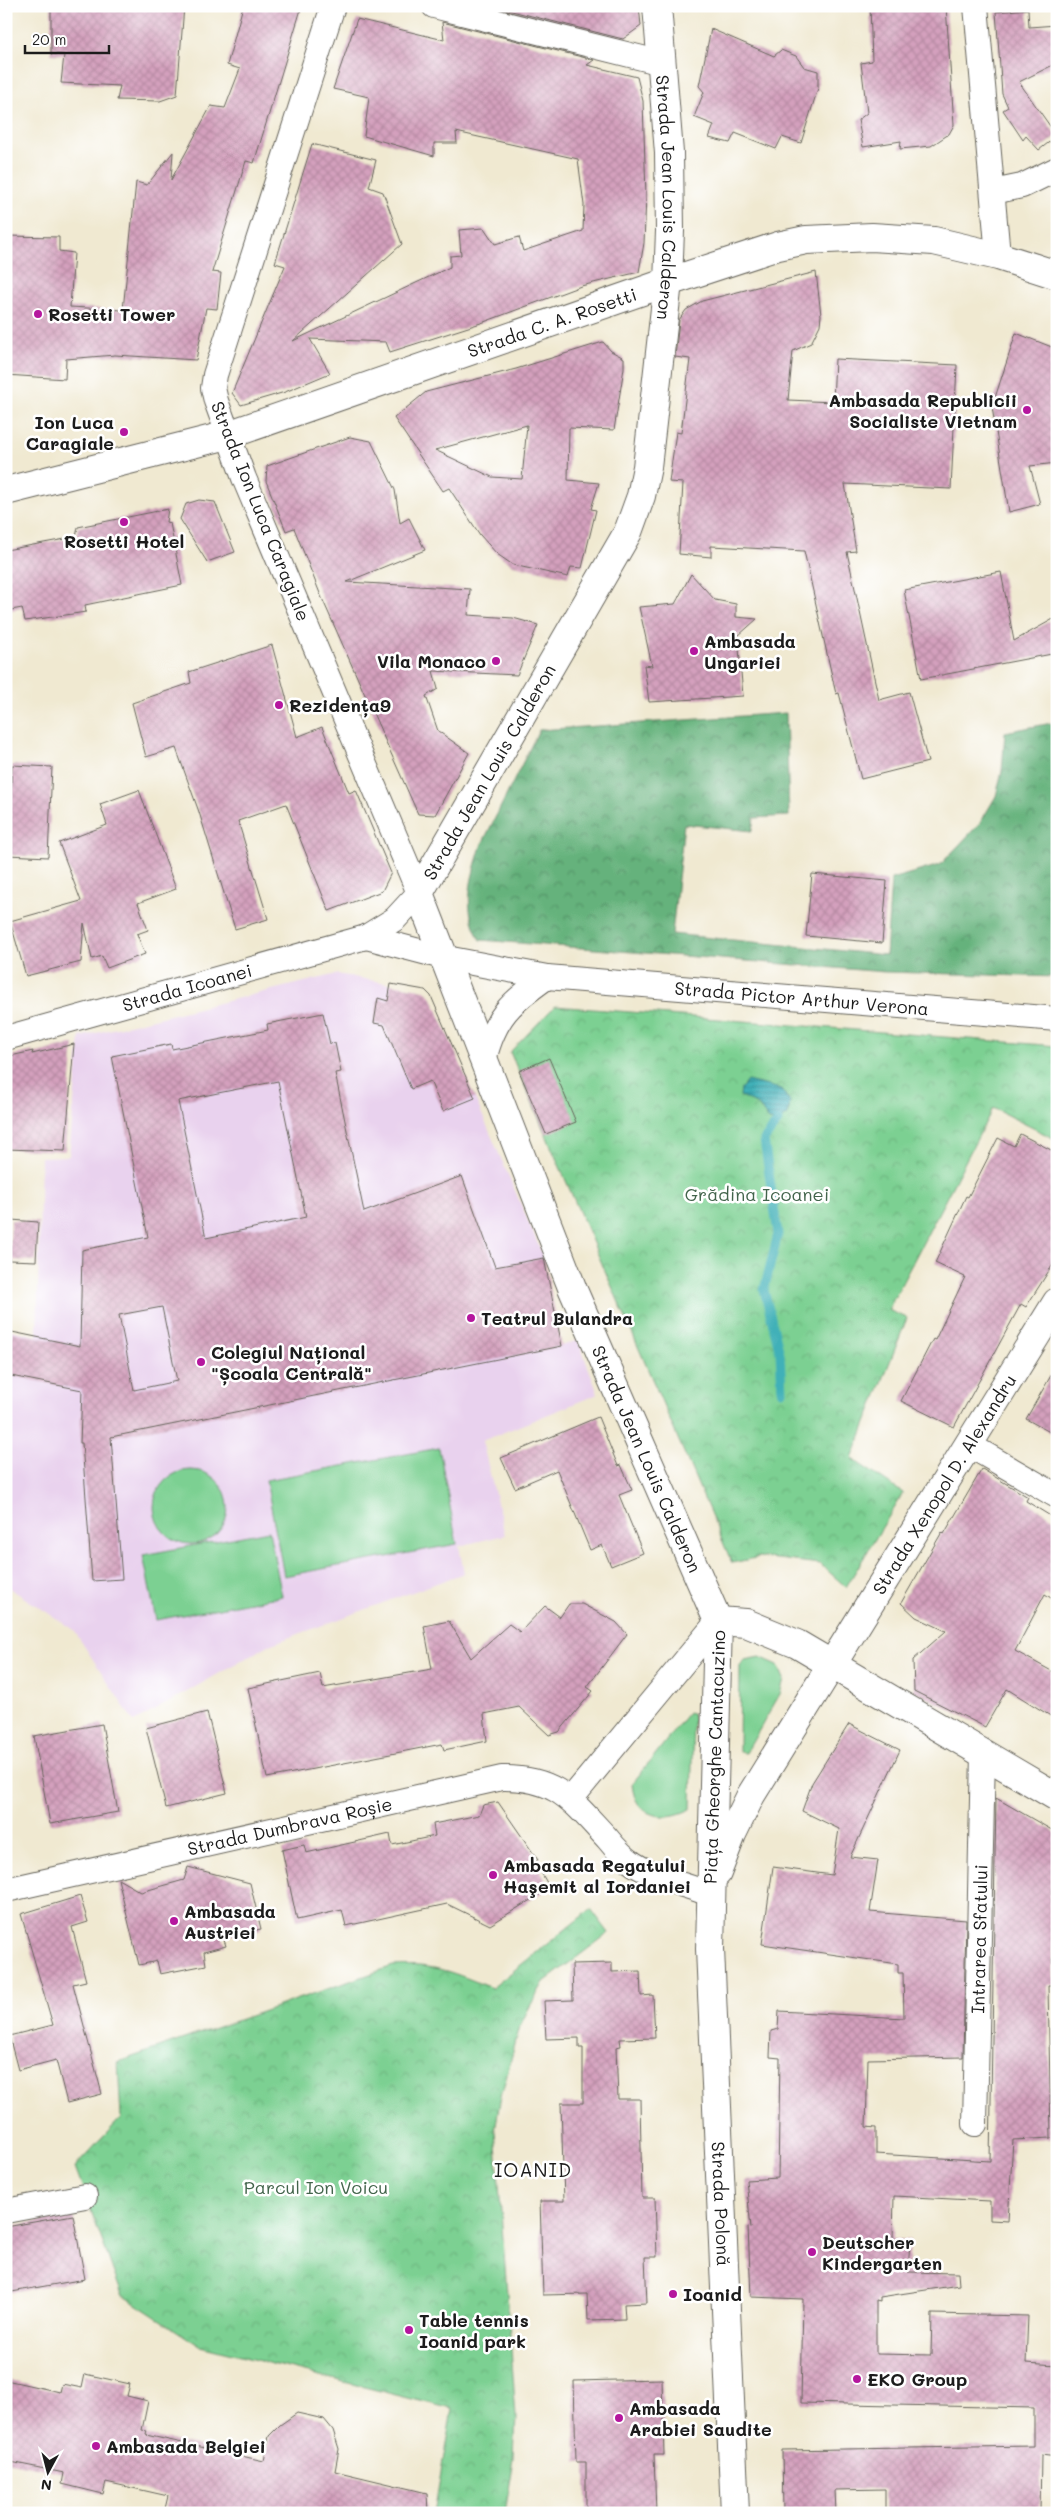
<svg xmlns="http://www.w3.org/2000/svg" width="1063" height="2519" viewBox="0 0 1063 2519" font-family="Mali,sans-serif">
	<defs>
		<pattern id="forest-crowns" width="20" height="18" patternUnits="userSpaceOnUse" patternTransform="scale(1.25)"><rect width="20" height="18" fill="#65b27c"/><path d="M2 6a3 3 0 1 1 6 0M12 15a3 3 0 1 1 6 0" fill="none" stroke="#529065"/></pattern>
		<pattern id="park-crowns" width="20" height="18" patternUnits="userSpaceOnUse" patternTransform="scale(1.25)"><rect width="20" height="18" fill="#7cd092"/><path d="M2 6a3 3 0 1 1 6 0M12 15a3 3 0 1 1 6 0" fill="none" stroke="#6bb27d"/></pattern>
		<pattern id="water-rules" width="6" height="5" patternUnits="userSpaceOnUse" patternTransform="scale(1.25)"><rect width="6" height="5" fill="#3fb0b8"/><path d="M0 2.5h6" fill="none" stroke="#348e95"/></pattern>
		<pattern id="building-cross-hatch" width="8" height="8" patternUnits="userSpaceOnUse" patternTransform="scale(1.25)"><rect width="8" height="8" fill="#d4a0bd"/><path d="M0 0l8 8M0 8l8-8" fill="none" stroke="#b589a2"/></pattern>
	</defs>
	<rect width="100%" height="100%" fill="#fff"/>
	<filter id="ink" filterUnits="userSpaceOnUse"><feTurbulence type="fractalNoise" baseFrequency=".02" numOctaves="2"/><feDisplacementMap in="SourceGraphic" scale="10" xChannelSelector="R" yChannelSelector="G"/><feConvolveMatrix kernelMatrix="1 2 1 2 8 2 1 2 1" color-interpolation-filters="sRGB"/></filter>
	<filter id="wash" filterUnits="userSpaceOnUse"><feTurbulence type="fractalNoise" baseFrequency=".0096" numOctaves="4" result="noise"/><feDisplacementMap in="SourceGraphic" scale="20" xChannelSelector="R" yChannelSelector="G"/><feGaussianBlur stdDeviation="1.12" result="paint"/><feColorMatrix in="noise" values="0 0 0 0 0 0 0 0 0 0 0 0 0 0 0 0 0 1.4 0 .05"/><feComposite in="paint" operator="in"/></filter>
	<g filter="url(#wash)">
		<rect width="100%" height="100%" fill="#f0e9d1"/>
		<path fill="#e9d2ee" d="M337,974L419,989L431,996L544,1258L380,1290L399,1378L562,1346L578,1340L598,1394L482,1441L505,1535L459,1546L464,1573L269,1645L134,1722L73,1629L6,1586V1332L7,1329L37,1336L41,1157L69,1156L80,1037Z"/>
		<g fill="#7cd092" stroke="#4c7657">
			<path d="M439,1448L457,1544L284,1576L266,1480Z"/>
			<circle cx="191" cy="1507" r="37"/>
			<path d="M269,1531L282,1596L156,1620L143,1555Z"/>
			<path d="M760,1657L778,1665L784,1679L780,1694L746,1753L739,1752V1748L740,1666L744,1660Z"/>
			<path d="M688,1713L692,1714L693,1718L691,1809C665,1822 635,1819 632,1784Z"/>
		</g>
		<path fill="url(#forest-crowns)" stroke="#40674c" d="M786,713L789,816L754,818L752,831L684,824L672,934L886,955L891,879L940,865L980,823L996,796L1002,771L1005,732L1057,722V977L885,972L480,940C462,906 470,882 481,846L539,730Z"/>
		<g fill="url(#park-crowns)" stroke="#4c7657">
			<path d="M555,1006L1057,1046V1140L993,1108L888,1310L907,1318L852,1459L903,1493L846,1587L820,1564L760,1557L732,1563L510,1052Z"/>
			<path d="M591,1909L609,1933L544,1982L529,2008L520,2026L501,2096L495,2130L516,2416L514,2459L505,2513H434L452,2409L200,2346L122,2295L75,2167L121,2118L118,2062L393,1966C434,1963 454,1973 492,1988Z"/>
		</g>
		<path fill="url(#water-rules)" stroke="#2e666a" d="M747,1081L781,1089L790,1102L788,1115L778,1121L769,1120L758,1105L740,1096L741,1089Z"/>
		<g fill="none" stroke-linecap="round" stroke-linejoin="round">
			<path stroke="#3fb0b8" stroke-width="9" d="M778,1121L764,1140L778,1234L764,1290L780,1353L782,1391"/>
		</g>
		<g id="blocks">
			<g fill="url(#building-cross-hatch)" fill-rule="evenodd">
				<path d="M51,6H184L177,95L160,101L117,100L120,86L61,83L64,55L51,54Z"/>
				<path d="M243,6H302L254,163L246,161L212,272L221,273L217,309L206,308L196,360L115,355L66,359L65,379L6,375V236L59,237V251L74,253L70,307L123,310L136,182L147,185L173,152L171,180L211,106L225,108L240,69L227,65Z"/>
				<path d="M492,6H639L641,26L623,39Z"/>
				<path d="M870,6H946L954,125L949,134L931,146L900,149L901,141L863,147L858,120L867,113L861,63L872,61Z"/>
				<path d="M1028,9L1029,27L1057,25V63L1019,82L1057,136L1039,150L1026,136L1023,140L1003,110L1008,107L1002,94L996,12Z"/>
				<path d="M357,19L444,40L442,22L594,60L587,65L637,77L643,101L646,196L644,243L639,272L581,286L484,322L390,352L386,342L310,339L330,373L285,392L241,405L232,393L285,266L275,263L312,144L376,160L369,187L383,192L402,244L293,341L450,267V256L461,255L459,230L484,228L495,244L519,237L523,251L583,231L584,205L578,159L456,132L457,143H434V156L364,136L369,97L333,89Z"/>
				<path d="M711,29L774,56L781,50L796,56L804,67L818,71V88L801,143L782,137L776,149L735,133L730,143L709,138L714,125L694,117L704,92L699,86Z"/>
				<path d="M816,272L821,315L820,325L811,343L793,351L788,400L833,402L835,359L957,365L951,489L845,484L856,551L847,552L879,700L909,692L928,762L861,779L839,693L836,694L804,551L711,546V557L679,554L683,483L669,482L676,432L681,433L690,359L675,357L679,320L686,310L702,301Z"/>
				<path d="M1016,333L1057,349V463L1030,466L1040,504L1009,512L992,407Z"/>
				<path d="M603,342L611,351L624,358V368L614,430L569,428L568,480L599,483L591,509L596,510L582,568L571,567L568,577L513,565L497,554L480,535L449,488L443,491L394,418L426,392L516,369ZM527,425L522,479L492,477L435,450Z"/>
				<path d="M350,437L371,441L395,490L400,523L409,518L425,550L347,582L470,589L468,615L513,618L538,625L517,675L433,671L438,689L426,696L438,731L469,753L435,815L418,814L321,596L294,528L286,531L266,481L267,466Z"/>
				<path d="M199,500L215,502L235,552L207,562L180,519L186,504Z"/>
				<path d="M168,509L166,522L170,523L182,585L85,605L86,612L25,621L22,608L6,611V550L76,537L78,527Z"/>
				<path d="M1001,572L1014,641L1057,617V653L921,679L904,590Z"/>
				<path d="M691,574L715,600L736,604V617L757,619L738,636L743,696L649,702L644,665L652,666L639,607L675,604Z"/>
				<path d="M272,645L297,737L322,727L349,793L356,790L391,873L382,891L329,911L286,804L238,821L268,919L235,929L199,812L176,748L146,757L132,703L191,683L189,672Z"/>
				<path d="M12,765L52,767L48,857L8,855Z"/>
				<path d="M139,790L176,889L138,903L148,930L137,934L145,954L107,968L102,956L92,959L84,923L81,962L26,976L10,921L81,901L59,843L107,825L100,804Z"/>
				<path d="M812,874L887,881L882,943L806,936Z"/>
				<path d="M391,984L425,990L431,996L475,1098L443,1111L430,1081L411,1089L384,1025L374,1023L378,998L388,1001Z"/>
				<path d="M323,1013L330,1044L335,1043L341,1072L335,1073L364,1212L462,1176L495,1267L544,1258L562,1346L111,1437L122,1579L92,1581L82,1443H80L82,1390L6,1375V1358L12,1332L80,1346L82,1250L148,1237L112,1056L171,1044L172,1049L268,1030L267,1024ZM278,1081L306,1217L206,1238L178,1101ZM162,1307L177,1381L134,1390L119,1315Z"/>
				<path d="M74,1044L65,1151L6,1149V1057L33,1051L32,1054Z"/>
				<path d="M549,1058L576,1122L546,1134L519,1071Z"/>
				<path d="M1020,1134L1057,1153V1258L1026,1307L1021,1304L954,1427L901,1401L933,1339L935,1340L965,1277L935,1263L966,1196L968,1197L998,1138L1014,1146Z"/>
				<path d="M11,1220L38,1222L36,1261L9,1260Z"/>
				<path d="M1057,1365V1436L1026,1419Z"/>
				<path d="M598,1417L618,1466L621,1465L632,1490L619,1495L643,1553L611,1566L602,1545L590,1550L557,1470L515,1488L501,1458Z"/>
				<path d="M982,1469L1028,1497L1026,1501L1057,1520V1602L1045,1594L1015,1651L1057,1674V1720L1007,1689L985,1727L914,1691L913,1660L946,1631L916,1617L901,1603L942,1532L944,1534Z"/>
				<path d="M569,1604H582L616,1622L627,1634L587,1687L593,1691L559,1732L549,1735L519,1707L484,1714L487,1741L444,1750L442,1744L267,1778L248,1688L320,1673L323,1688L432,1669L424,1626L449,1621L471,1658L509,1624L520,1632L545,1606L560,1617Z"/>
				<path d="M207,1712L227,1793L166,1808L146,1728Z"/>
				<path d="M102,1724L118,1812L50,1824L34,1736Z"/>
				<path d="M849,1724L900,1750L850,1857L878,1860L870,1912L966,1920L963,2057L868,2059L866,2127L876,2128V2154L990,2161L996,1798L1057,1833L1052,1904L1054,1985H1048L1051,2138L1013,2140L1008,2221L990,2220V2201L894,2196L893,2239L910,2240L908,2272L958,2273L959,2285L880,2297V2301L876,2300V2354L931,2355L932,2314L1028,2316L1026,2363L1057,2365V2457L1041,2455L1040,2513H885V2489L835,2490L836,2513H783L782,2450L1034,2446V2408L801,2403L803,2299L751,2297L748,2227L751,2228L746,2180L778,2178L780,2058L770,2057L771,2031L778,2029L779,2011L904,2018L903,1973H898V1964L762,1944L773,1867L832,1875L839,1829L802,1811L812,1783Z"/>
				<path d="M498,1802L538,1860L535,1862L550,1888L490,1925L447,1904L346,1926L342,1910L297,1920L282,1850L304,1845L306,1853L390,1834L392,1845L435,1836L433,1824L479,1815L483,1805Z"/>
				<path d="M188,1867L250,1883L261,1929L223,1937L226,1946L204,1952L206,1965L160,1974L157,1961L139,1965L118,1879L141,1892L184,1880Z"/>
				<path d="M80,1896L88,1922L72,1927L86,1981L73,1984L102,2094L67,2103L56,2060L18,2070L9,2036L53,2025L21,1914Z"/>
				<path d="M612,1963V1972L640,1971L641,1996L653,1995L655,2038L620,2039L621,2046L616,2047L618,2099H640L642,2198H655L657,2257H645L647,2303L624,2304L625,2319L588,2320L587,2294L543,2295L540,2201H564L561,2103H583V2048H579V2038L546,2039L544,2001L573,2000L572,1964Z"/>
				<path d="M73,2215L85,2279L6,2293V2227Z"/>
				<path d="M85,2374L130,2384L127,2396L148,2401L142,2430L147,2431L146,2435L264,2461L269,2436L280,2425L297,2413L324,2419L333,2430L339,2449L335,2471L427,2493L428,2513H164L168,2496L106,2482L103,2494L62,2484L64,2473L6,2461V2380L60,2392L62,2384L82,2388Z"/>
				<path d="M662,2379L664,2455H654L656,2513H586V2462H576L574,2381Z"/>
			</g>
		</g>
	</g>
	<g filter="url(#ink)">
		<use href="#blocks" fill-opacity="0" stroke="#66645b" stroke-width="1"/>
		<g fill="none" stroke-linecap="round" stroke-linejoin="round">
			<g stroke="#66645b" stroke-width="26">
				<g id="street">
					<path d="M434,6L662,63"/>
					<path d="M976,6L998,256"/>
					<path d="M993,192L1022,186L1057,169"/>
					<path id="s1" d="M366,937L446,958L547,977L1057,1019"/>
					<path id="s2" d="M6,1038L366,937L395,919L419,893L244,478L216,401L213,388L215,375L333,6"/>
					<path d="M484,1060C495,1016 510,1003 547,977"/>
					<path d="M969,1445L1057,1496"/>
					<path d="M571,1799L718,1621"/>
					<path id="s3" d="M6,1890L502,1778C557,1777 572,1801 607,1838C615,1848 623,1857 634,1864C656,1878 685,1885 710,1894"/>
					<path id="s4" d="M975,2124L983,1753"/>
					<path d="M6,2211L85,2196"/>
				</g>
			</g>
			<g stroke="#66645b" stroke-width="30">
				<g id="secondary">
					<path id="s5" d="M657,6L669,153L670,231L668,282L647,467L641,496L628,532L419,893L573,1290L718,1621L710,1949L735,2513"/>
					<path id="s6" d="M6,491L228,435L668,282L778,246L806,240L872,237L934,241L998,256L1057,275"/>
					<path d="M718,1621L746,1623L797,1644L1057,1797"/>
					<path id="s7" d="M717,1873L732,1834L751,1795L1057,1302"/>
				</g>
			</g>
			<use href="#street" stroke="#fff" stroke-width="24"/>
			<use href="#secondary" stroke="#fff" stroke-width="28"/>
		</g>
	</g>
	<g fill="#b5179e" stroke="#fff" stroke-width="2">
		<circle cx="38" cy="314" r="5"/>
		<circle cx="1027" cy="410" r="5"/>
		<circle cx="124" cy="432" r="5"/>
		<circle cx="124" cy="522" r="5"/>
		<circle cx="694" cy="651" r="5"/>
		<circle cx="496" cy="661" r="5"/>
		<circle cx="279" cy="705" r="5"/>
		<circle cx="471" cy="1318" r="5"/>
		<circle cx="201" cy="1362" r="5"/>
		<circle cx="493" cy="1875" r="5"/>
		<circle cx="174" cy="1921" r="5"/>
		<circle cx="812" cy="2252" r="5"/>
		<circle cx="673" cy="2294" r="5"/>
		<circle cx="409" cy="2330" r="5"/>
		<circle cx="857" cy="2379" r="5"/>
		<circle cx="619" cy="2418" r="5"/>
		<circle cx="96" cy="2446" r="5"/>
	</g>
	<g text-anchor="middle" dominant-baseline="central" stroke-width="5" stroke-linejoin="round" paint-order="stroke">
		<g font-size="18" fill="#1c1c1c" stroke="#fff">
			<text stroke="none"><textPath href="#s5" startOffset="192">Strada Jean Louis Calderon</textPath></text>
			<text stroke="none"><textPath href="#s6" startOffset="572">Strada C. A. Rosetti</textPath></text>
			<text transform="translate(261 511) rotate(68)">Strada Ion Luca Caragiale</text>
			<text transform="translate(489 772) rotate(-60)">Strada Jean Louis Calderon</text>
			<text stroke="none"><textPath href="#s2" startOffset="188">Strada Icoanei</textPath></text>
			<text stroke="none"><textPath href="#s1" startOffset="441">Strada Pictor Arthur Verona</textPath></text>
			<text stroke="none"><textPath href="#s5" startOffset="1558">Strada Jean Louis Calderon</textPath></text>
			<text stroke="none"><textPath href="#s7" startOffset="451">Strada Xenopol D. Alexandru</textPath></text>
			<text transform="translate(714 1757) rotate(-88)">Piața Gheorghe Cantacuzino</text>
			<text stroke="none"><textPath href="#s3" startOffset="291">Strada Dumbrava Roșie</textPath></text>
			<text stroke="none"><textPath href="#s4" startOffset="185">Intrarea Sfatului</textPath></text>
			<text stroke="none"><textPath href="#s5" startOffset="2318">Strada Polonă</textPath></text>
		</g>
		<g font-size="18" font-weight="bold" fill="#1c1c1c" stroke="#fff" text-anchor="start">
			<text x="48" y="314">Rosetti Tower</text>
			<text x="1017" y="400" text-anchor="end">Ambasada Republicii<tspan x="1017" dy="21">Socialiste Vietnam</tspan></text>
			<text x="114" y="422" text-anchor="end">Ion Luca<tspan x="114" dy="21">Caragiale</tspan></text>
			<text x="124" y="541" text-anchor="middle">Rosetti Hotel</text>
			<text x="704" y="641">Ambasada<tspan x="704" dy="21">Ungariei</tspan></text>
			<text x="486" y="661" text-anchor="end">Vila Monaco</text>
			<text x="289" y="705">Rezidența9</text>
			<text x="481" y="1318">Teatrul Bulandra</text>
			<text x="211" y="1352">Colegiul Național<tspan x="211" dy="21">"Școala Centrală"</tspan></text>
			<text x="503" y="1865">Ambasada Regatului<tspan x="503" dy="21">Haşemit al Iordaniei</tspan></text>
			<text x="184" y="1911">Ambasada<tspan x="184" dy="21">Austriei</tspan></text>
			<text x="822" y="2242">Deutscher<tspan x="822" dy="21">Kindergarten</tspan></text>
			<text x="683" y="2294">Ioanid</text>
			<text x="419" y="2320">Table tennis<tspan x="419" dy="21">Ioanid park</tspan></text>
			<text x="867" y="2379">EKO Group</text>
			<text x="629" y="2408">Ambasada<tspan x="629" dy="21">Arabiei Saudite</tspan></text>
			<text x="106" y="2446">Ambasada Belgiei</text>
		</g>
		<g font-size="18" fill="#42644b" stroke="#fff">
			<text x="757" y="1194">Grădina Icoanei</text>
			<text x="316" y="2187">Parcul Ion Voicu</text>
		</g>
		<g font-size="19" letter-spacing="1" fill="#1c1c1c" stroke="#fff">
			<text x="533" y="2169">IOANID</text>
		</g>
	</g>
	<rect width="1063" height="2519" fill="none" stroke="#fff" stroke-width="25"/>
	<g transform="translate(48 2472) rotate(187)" stroke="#ffffff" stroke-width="4" paint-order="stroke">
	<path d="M0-4L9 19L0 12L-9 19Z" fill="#1c1c1c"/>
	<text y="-8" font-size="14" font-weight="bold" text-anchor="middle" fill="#1c1c1c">N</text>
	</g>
	<path d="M25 45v8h84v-8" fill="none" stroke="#1c1c1c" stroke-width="2.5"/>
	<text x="32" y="45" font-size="15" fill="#1c1c1c" stroke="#ffffff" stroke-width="4" paint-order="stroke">20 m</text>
</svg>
